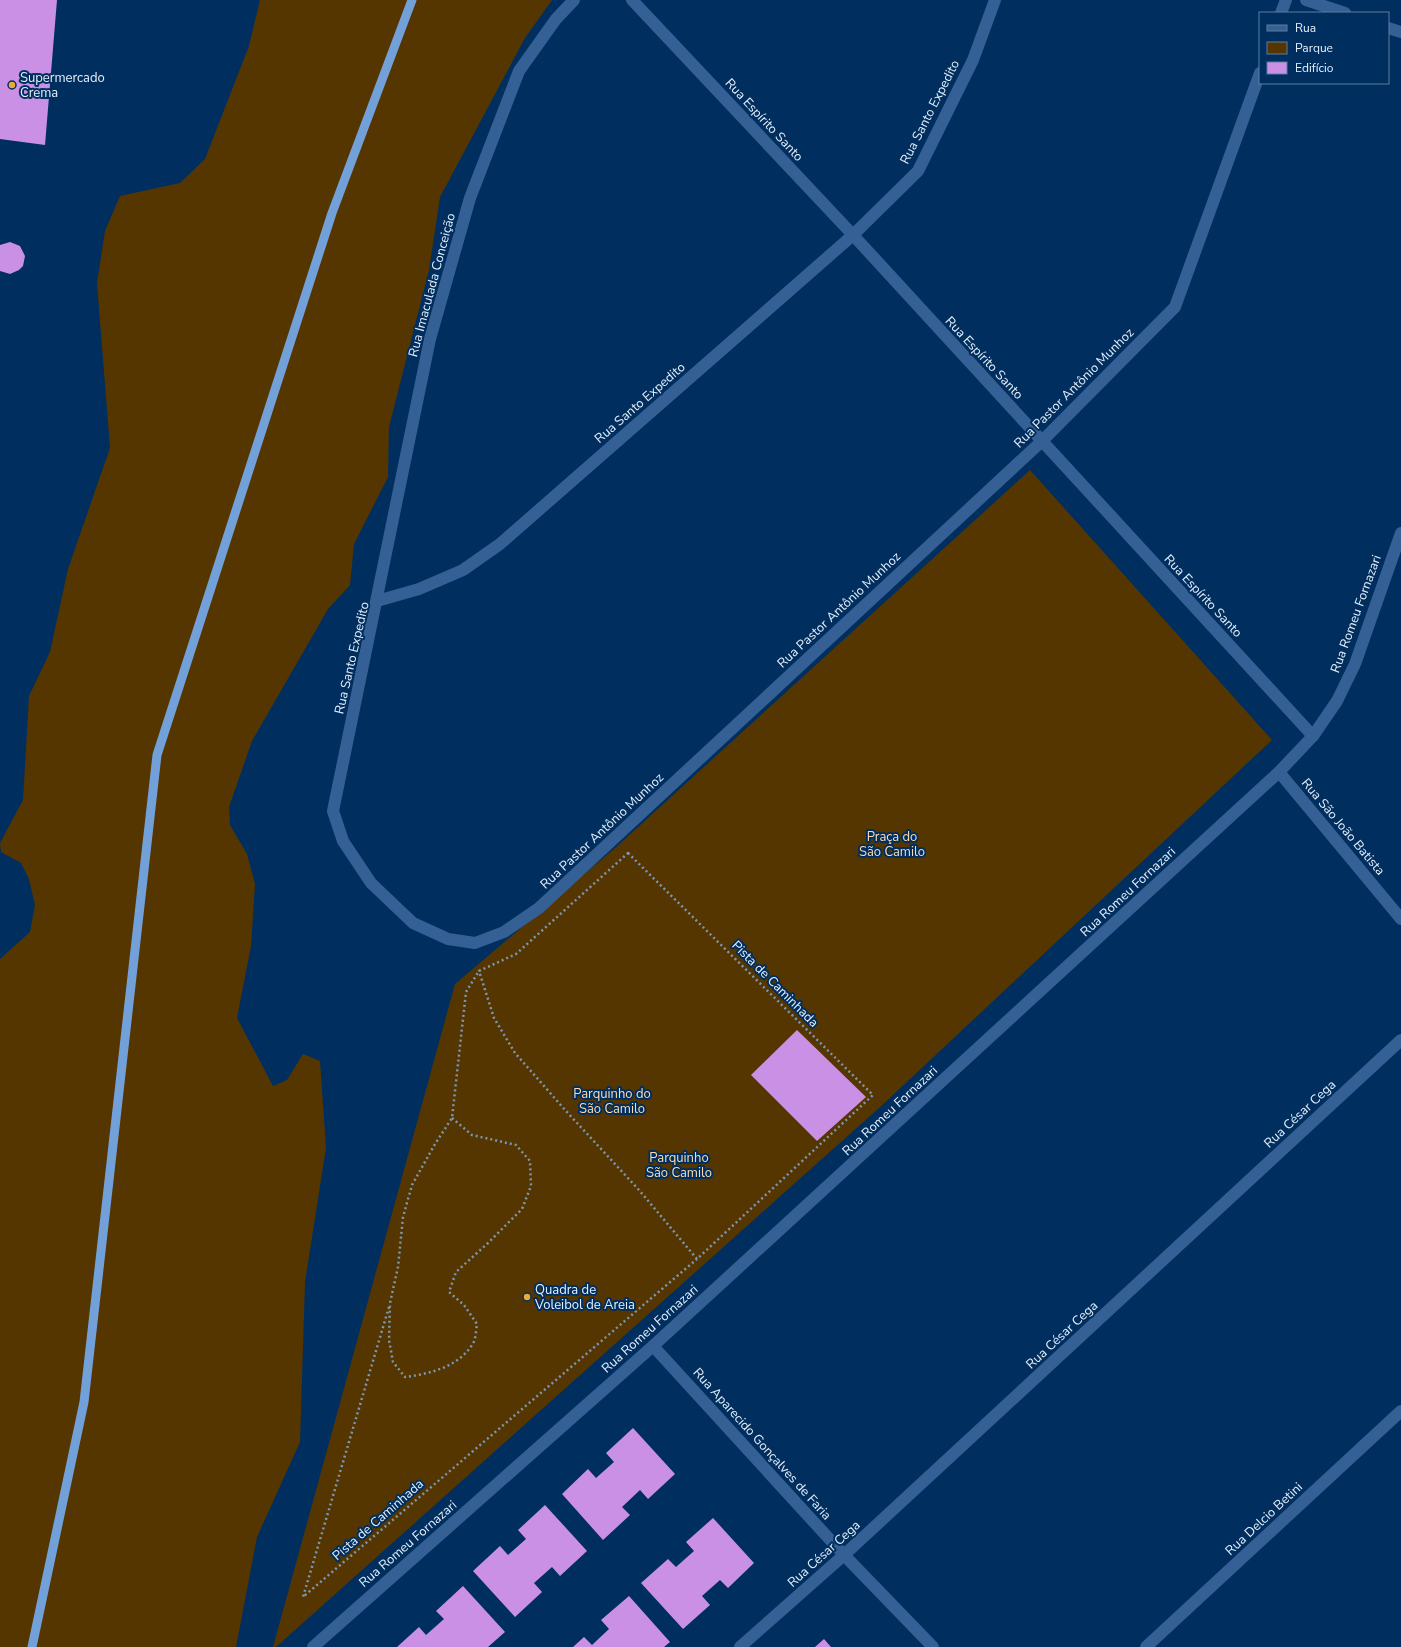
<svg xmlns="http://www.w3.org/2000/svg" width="1401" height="1647" viewBox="0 0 1401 1647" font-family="'Nunito Sans',sans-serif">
	<rect width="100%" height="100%" fill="#002f5f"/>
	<g fill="#553600">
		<path d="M260,0H552L525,38L440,197L429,270L389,427L388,477L354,544L350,585L328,609L252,741L229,807L230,825L247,854L255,884L251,946L237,1018L273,1086L287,1080L303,1054L320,1061L326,1148L305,1282L300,1442L257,1537L236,1647H0V959L30,932L35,905L29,879L21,863L1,852L0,843L23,800L29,696L50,652L68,569L110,448L97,283L105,231L120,196L180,183L205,159L249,46Z"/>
		<path d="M1030,470L1272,740L879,1108L276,1647H273L455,984L615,848Z"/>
	</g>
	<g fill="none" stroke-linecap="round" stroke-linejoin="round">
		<path stroke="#72a1da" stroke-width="9" d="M32,1647L84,1402L157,755L332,213L412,0"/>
	</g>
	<g fill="#ca90e5">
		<path d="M0,0H57L45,145L0,139Z"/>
		<path d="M10,242L20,246L25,256L23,266L19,270L10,274L0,271V245Z"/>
		<path d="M797,1030L866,1097L817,1141L751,1075Z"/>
		<path d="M633,1428L675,1474L648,1499L640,1490L622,1507L630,1515L603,1540L562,1494L588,1469L596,1478L614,1462L606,1453Z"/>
		<path d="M545,1505L587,1551L560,1576L552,1567L534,1583L542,1592L515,1617L473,1571L500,1546L508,1555L526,1539L518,1530Z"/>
		<path d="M713,1518L754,1563L728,1588L720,1580L702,1596L710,1605L683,1629L641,1583L668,1559L676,1567L694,1551L686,1542Z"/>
		<path d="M463,1586L505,1632L488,1647H397L419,1627L426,1635L444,1619L436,1611Z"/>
		<path d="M629,1596L670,1642L664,1647H573L584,1637L592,1645L609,1629L601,1620Z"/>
		<path d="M824,1639L831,1647H815Z"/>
	</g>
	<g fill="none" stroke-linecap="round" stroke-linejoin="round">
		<g stroke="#7c97b4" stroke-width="2.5" stroke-dasharray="2 3" stroke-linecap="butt">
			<path d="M628,853L873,1095L697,1259L639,1190L566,1111L515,1053L494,1018L479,971L516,954Z"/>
			<path d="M452,1118L472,1135L516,1145L530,1161L531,1186L522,1209L488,1243L456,1272L449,1292L464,1305L477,1324C476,1330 476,1340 472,1345C458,1367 429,1374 405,1377L393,1362L389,1340L390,1303L398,1267L403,1217L412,1185L435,1144L452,1118L466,992L479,971"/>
			<path d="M389,1307L303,1597L697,1259"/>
		</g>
		<g stroke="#356095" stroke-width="12">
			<path d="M574,0L556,19L519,71L470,198L430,339L333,811L343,841L371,883L413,923L448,939L475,943L504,932L539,908L1042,441L1175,307L1260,73"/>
			<path d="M632,0L853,235L1313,736"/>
			<path d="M1306,0L1345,13"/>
			<path d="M1281,13L1286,0"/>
			<path d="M1388,28L1401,32"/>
			<path d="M377,601L419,589L463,570L500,544L853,235L918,171L973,60L995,0"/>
			<path d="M1279,772L1401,919"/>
			<path d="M653,1346L844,1555L933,1647"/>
			<path d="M313,1647L653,1346L1279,772L1313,736L1337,701L1355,664L1401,533"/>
			<path d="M740,1647L844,1555L1401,1040"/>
			<path d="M1146,1647L1401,1411"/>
		</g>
	</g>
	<g fill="#eda83b" stroke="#002f5f" stroke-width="1.5">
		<circle cx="12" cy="85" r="4"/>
		<circle cx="527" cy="1297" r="4"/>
	</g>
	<g text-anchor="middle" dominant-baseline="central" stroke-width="4" stroke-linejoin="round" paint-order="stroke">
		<g font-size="13" fill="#e5effb" stroke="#002f5f" text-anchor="start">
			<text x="20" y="78">Supermercado<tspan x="20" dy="15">Crema</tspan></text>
			<text x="535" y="1290">Quadra de<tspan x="535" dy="15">Voleibol de Areia</tspan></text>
		</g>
		<g font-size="13" fill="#e5effb" stroke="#002f5f">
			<text transform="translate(930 112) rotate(-63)">Rua Santo Expedito</text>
			<text transform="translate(764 120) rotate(47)">Rua Espírito Santo</text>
			<text transform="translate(432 285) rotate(-75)">Rua Imaculada Conceição</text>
			<text transform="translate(984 358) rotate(47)">Rua Espírito Santo</text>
			<text transform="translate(1074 388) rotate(-45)">Rua Pastor Antônio Munhoz</text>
			<text transform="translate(640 403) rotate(-41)">Rua Santo Expedito</text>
			<text transform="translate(1203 596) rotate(47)">Rua Espírito Santo</text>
			<text transform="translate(839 610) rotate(-43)">Rua Pastor Antônio Munhoz</text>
			<text transform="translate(1356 614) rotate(-70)">Rua Romeu Fornazari</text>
			<text transform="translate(352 658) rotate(-77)">Rua Santo Expedito</text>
			<text transform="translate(1343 827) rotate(50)">Rua São João Batista</text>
			<text transform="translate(602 831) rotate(-43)">Rua Pastor Antônio Munhoz</text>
			<text transform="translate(1128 892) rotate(-43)">Rua Romeu Fornazari</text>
			<text transform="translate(775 984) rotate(45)">Pista de Caminhada</text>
			<text transform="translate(890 1111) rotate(-43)">Rua Romeu Fornazari</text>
			<text transform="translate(1300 1114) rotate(-43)">Rua César Cega</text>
			<text transform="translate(650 1329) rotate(-42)">Rua Romeu Fornazari</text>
			<text transform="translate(1062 1335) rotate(-43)">Rua César Cega</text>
			<text transform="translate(762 1444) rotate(48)">Rua Aparecido Gonçalves de Faria</text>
			<text transform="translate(1264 1519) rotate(-43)">Rua Delcio Betini</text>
			<text transform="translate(378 1520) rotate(-41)">Pista de Caminhada</text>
			<text transform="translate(408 1544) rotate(-41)">Rua Romeu Fornazari</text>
			<text transform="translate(824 1554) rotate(-42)">Rua César Cega</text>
		</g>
		<g font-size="13" fill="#fcdbb1" stroke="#002f5f">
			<text x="892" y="837">Praça do<tspan x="892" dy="15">São Camilo</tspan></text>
			<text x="612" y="1094">Parquinho do<tspan x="612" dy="15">São Camilo</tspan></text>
			<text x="679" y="1158">Parquinho<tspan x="679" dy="15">São Camilo</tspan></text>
		</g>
	</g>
	<rect x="1259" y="12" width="130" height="72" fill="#002f5f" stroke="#5c7c9d"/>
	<rect x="1267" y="25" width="20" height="6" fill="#356095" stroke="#5c7c9d"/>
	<text x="1295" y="32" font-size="12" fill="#e5effb">Rua</text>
	<rect x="1267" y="42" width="20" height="12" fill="#553600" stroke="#5c7c9d"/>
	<text x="1295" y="52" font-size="12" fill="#e5effb">Parque</text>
	<rect x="1267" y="62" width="20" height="12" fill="#ca90e5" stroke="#5c7c9d"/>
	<text x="1295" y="72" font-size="12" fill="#e5effb">Edifício</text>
</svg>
